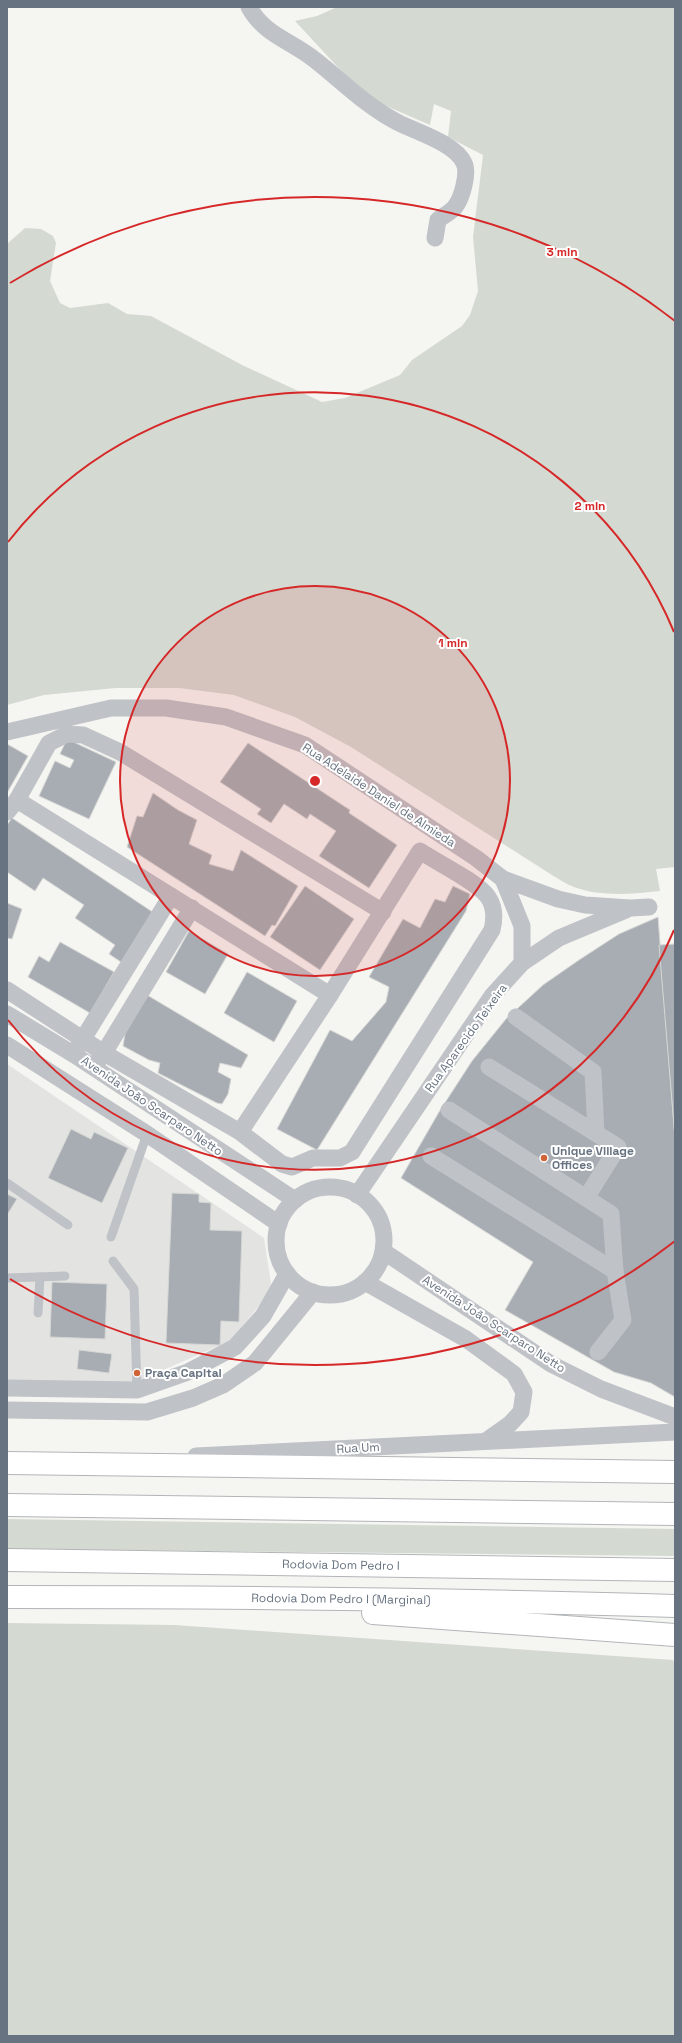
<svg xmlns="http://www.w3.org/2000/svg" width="682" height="2043" viewBox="0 0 682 2043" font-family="'Space Grotesk',sans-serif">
	<rect width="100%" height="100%" fill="#f5f5f2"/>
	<path fill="#e3e4e2" d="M7,1064L264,1238L272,1290L230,1341L131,1384L7,1382Z"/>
	<g fill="#d4dad2">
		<path d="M337,7H675V867L656,869L660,891C633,894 600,897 574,887C566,884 559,879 552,875L351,747L295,717L234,695L179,688H116L44,695L7,705V244L25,228L41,229L53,236L56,243L50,281L60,303L70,308L108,303L127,314L151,316L244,366L322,402L345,398L400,375L412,360L462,326L470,315L478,291L473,237L483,155L448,137L451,111L434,104L430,125L384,105L359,90L295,21L317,16Z"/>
		<path d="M7,1519L675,1529V1556L7,1549Z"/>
		<path d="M7,1623L175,1625L673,1660L675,1664V2036H7Z"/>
	</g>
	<g fill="#a7adb2" stroke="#d6d7d5">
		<path d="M67,739L116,762L89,819L39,796L55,761L70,768L74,760L60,754Z"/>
		<path d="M248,743L350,810L349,813L397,845L369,888L319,856L336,831L310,814L307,819L284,804L271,823L257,814L261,809L220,782Z"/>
		<path d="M7,744L28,756L7,793Z"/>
		<path d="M153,793L178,810L197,820L189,844L212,855L209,864L233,871L241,850L298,886L275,926L272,925L265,936L127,847L136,819L137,816L143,817Z"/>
		<path d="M12,818L154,913L121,962L109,954L115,945L75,918L84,905L43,878L35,891L7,872V825Z"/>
		<path d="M305,886L354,919L320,970L270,937Z"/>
		<path d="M453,886L470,894L466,911L317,1150L277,1129L330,1030L352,1041L386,1002L389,987L369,977L403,919L420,928L435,899L445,902Z"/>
		<path d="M7,903L22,909L12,939L7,938Z"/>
		<path d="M658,917L675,1139V1397L651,1383L614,1372L505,1310L533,1262L401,1178L439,1112L472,1061L506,1019L543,985L579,960L619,934Z"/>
		<path d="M189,931L228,954L205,994L166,972Z"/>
		<path d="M60,942L114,972L90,1013L28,977L39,956L49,962Z"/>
		<path d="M675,944V1137L659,945Z"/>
		<path d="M247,972L297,1001L274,1042L224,1013Z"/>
		<path d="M147,995L248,1055L241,1068L220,1063L218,1072L231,1079L228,1094L222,1104L217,1103L158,1073L160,1063L149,1060L123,1046L125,1034Z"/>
		<path d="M71,1129L91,1139L94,1132L128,1148L102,1203L48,1178Z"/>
		<path d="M172,1193L199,1194V1202L211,1203L210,1230L242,1231L239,1322L221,1321L220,1345L166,1343Z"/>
		<path d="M7,1194L17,1199L7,1215Z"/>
		<path d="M52,1282L107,1284L105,1339L50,1337Z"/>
		<path d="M79,1350L112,1354L109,1373L77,1369Z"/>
	</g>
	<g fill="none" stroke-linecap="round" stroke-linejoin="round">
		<g stroke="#b2b5b8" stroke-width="24">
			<g id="highway">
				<path d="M7,1463L675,1472"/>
				<path d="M7,1505L675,1514"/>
				<path id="s1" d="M7,1560L675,1570"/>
				<path id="s2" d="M7,1597C230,1597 452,1599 675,1606"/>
				<path d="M373,1613L675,1635"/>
			</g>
		</g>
		<g stroke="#bfc2c6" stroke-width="9">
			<path d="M7,1183L68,1225"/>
			<path d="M111,1237L147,1134"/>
			<path d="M113,1261L134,1289L137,1390"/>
			<path d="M7,1278L65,1276"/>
			<path d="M38,1313L40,1277"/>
		</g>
		<g stroke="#bfc2c6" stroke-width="17">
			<path d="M249,7C264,35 292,41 315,60C342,81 366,106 397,122C416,132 455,143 464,163C469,173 462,198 455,207C451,212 443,216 438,220L435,238"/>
			<path d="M7,732L111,708H166L226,717L305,745L476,858L503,879L558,899L585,905L630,908L649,907"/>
			<path d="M17,800L330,995"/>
			<path d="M7,812L17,800L49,743L67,734L83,735L120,752L383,912"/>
			<path d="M503,879L522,926V963"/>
			<path d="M7,990L104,1053L240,1132L282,1164L292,1167L313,1158H340L352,1152L492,930C495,918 495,907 488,897C478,882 436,862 420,851L330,995L240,1132"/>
			<path d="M7,1014L73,1054L295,1200"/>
			<path d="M516,1017L593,1072L596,1133"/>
			<path d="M7,1045L147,1134L279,1224"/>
			<path d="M78,1047L171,896"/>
			<path d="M97,1062L104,1053L192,908"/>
			<path d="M489,1067L618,1147L586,1198"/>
			<path d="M449,1110L611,1214L615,1271L623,1320L598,1352"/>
			<path d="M431,1156L615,1271"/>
			<circle cx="330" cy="1241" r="54"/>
			<path d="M357,1195L492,996L522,963L559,938L626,910"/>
			<path d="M383,1251L551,1364L601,1389L675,1417"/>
			<path d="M365,1282L466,1339L514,1374L524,1392L521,1412L510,1424L486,1441"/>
			<path d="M7,1388L137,1390L188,1372L235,1347L263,1316L287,1274"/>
			<path d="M7,1410L147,1412L193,1398L223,1385L255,1363L313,1292"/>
			<path d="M196,1456L675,1432"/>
		</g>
		<use href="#highway" stroke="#fff" stroke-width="22"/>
	</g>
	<circle cx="315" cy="781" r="195" fill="#d62828" fill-opacity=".12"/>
	<g fill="none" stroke="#d62828" stroke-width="2">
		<circle cx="315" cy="781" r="195"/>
		<path d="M674 930A389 389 0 0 1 8 1020M8 542A389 389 0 0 1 674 632"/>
		<path d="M675 1241A584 584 0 0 1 10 1279M10 283A584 584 0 0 1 675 321"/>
	</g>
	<g fill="#d16436" stroke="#fff" stroke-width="1.5">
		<circle cx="544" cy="1158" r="4"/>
		<circle cx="137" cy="1373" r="4"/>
	</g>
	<g text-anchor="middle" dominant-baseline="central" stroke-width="4" stroke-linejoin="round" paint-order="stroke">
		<g font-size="12" fill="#677380" stroke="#fff">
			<text transform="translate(379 795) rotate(33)">Rua Adelaide Daniel de Almieda</text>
			<text transform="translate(466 1038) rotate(-54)">Rua Aparecido Teixeira</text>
			<text transform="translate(152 1106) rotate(34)">Avenida João Scarparo Netto</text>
			<text transform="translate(494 1324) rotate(33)">Avenida João Scarparo Netto</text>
			<text transform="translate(358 1448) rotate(-3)">Rua Um</text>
			<text stroke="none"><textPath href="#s1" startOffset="334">Rodovia Dom Pedro I</textPath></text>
			<text stroke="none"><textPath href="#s2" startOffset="334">Rodovia Dom Pedro I (Marginal)</textPath></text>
		</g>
		<g font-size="12" font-weight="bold" fill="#677380" stroke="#fff" text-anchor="start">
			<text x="552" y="1151">Unique Village<tspan x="552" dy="14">Offices</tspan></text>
			<text x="145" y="1373">Praça Capital</text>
		</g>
	</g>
	<circle cx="315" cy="781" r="6" fill="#d62828" stroke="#fff" stroke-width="2"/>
	<g font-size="12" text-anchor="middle" font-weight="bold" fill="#d62828" stroke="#fff" stroke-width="4" stroke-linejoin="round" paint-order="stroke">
		<text x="562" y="256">3 min</text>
		<text x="590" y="510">2 min</text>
		<text x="453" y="647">1 min</text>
	</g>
	<rect width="682" height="2043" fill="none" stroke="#677380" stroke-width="16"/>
</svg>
